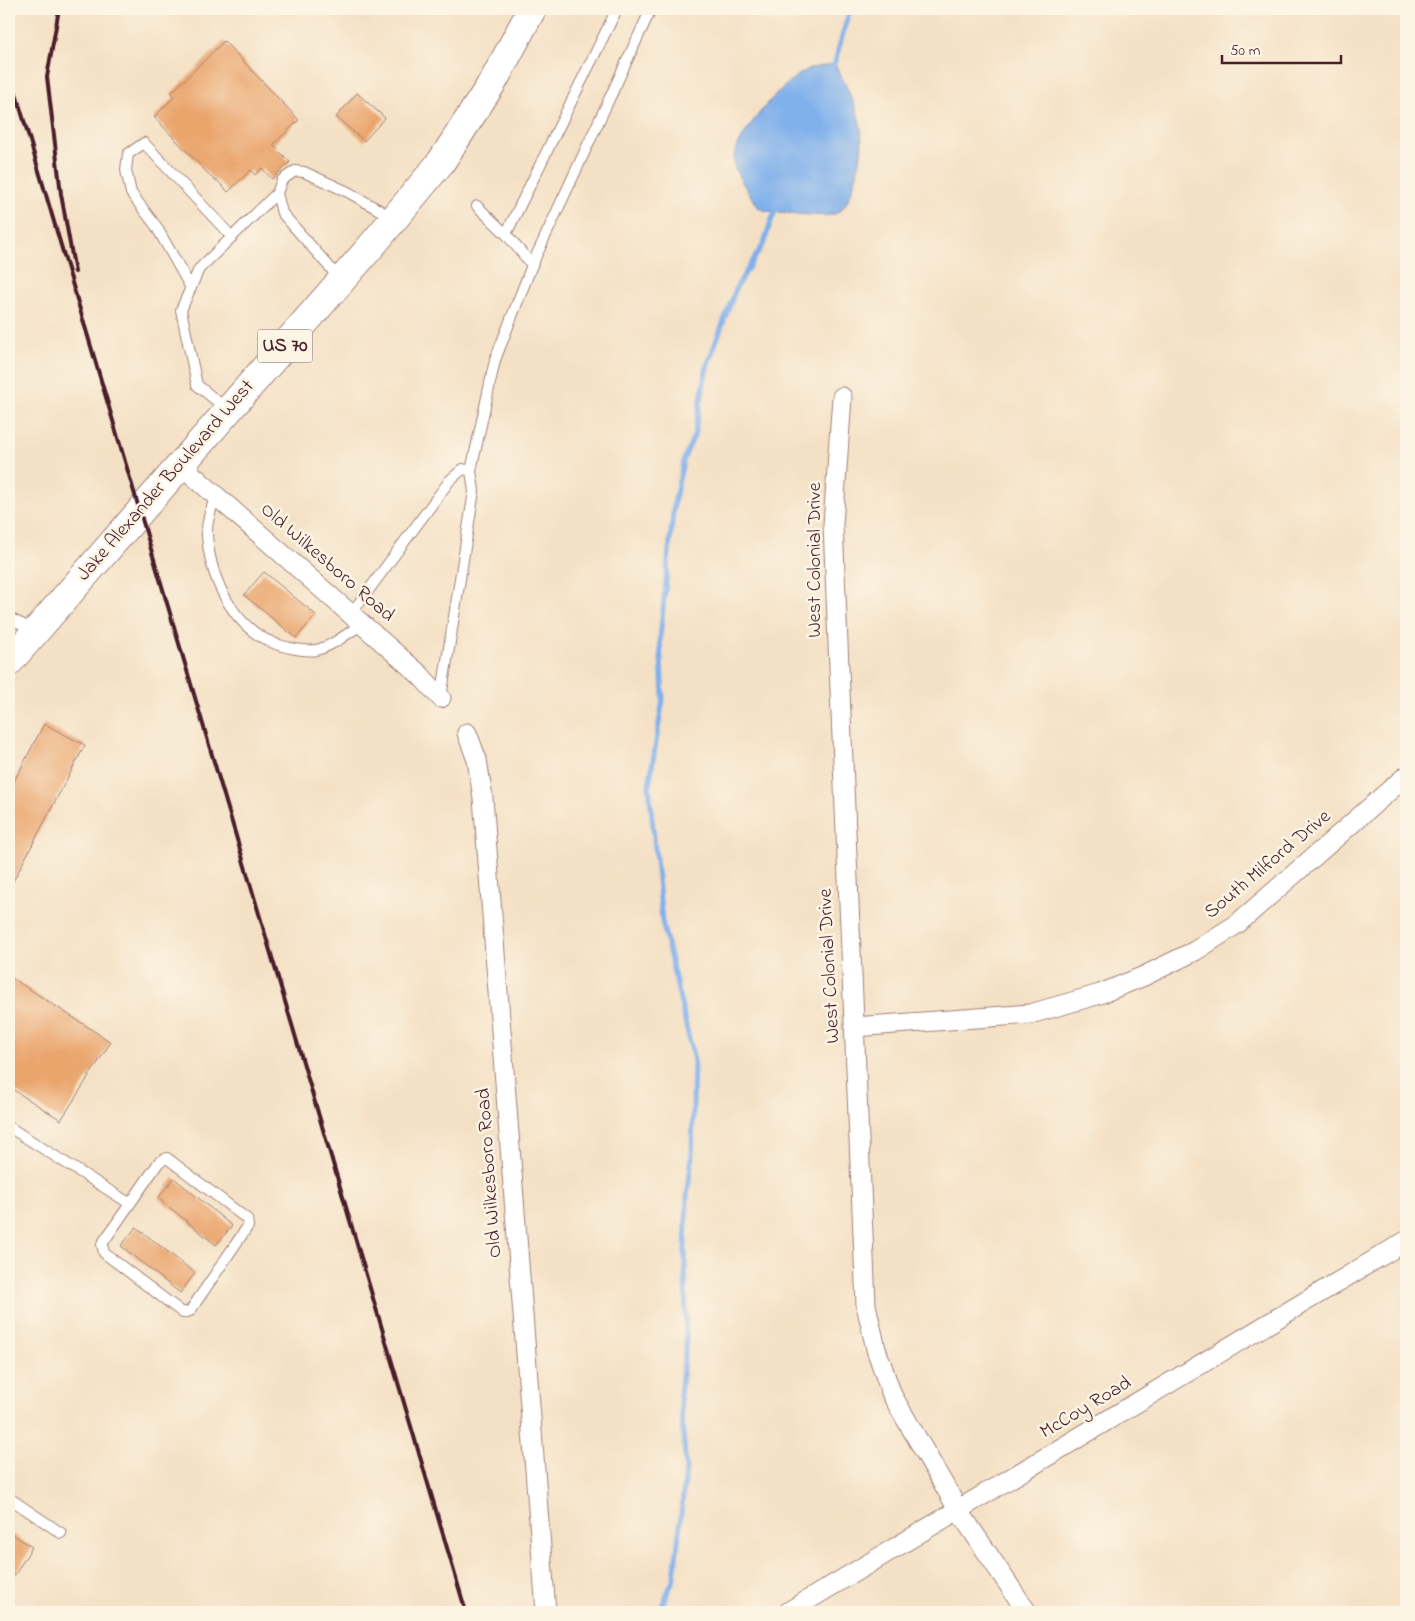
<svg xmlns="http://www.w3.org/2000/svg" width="1415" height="1621" viewBox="0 0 1415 1621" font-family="'Indie Flower',sans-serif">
	<rect width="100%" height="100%" fill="#fcf5e5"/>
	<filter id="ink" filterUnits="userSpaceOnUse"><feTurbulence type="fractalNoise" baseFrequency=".02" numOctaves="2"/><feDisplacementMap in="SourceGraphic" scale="10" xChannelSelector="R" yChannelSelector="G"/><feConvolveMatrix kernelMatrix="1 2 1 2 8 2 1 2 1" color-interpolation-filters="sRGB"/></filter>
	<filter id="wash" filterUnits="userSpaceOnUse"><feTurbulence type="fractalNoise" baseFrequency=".0096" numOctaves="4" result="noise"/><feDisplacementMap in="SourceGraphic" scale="20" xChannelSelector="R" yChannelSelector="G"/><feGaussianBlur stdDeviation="1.12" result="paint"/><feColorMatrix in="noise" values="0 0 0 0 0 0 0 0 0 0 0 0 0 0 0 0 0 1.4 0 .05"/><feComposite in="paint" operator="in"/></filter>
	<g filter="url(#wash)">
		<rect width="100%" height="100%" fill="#f4e0c4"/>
		<path fill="#80b0eb" stroke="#65688b" d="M835,64C861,115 871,134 852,190C848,200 843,213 831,215C814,217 784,212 766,211L759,208C752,197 736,176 734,164C730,140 784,81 805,71C813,66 826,66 835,64Z"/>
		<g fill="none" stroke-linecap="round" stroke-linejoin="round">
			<g stroke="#80b0eb" stroke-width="5">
				<path d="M833,68L850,9"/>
				<path d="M659,1612L674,1578L686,1469L680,1395L686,1342L685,1248L687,1197L692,1157L694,1060L662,921L649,786L663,699L660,638L674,503L684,458L694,436L707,366L737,286L764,243L771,221L778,206"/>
			</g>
		</g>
		<g id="blocks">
			<g fill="#eaa56d">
				<path d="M224,41L299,120L273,145L290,162L272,179L262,168L255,175L251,170L228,192L217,180L215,181L154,117L174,97L171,93Z"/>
				<path d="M357,93L385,118L364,141L336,117Z"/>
				<path d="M264,572L316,615L296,638L244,595Z"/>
				<path d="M44,724L85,745L9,889V791Z"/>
				<path d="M9,976L111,1042L61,1120L9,1087Z"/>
				<path d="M174,1178L232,1226L216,1245L158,1198Z"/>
				<path d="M136,1227L195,1273L180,1293L121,1246Z"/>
				<path d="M9,1532L32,1547L9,1584Z"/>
			</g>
		</g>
	</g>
	<g filter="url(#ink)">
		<use href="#blocks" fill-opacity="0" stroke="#9f8078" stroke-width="1"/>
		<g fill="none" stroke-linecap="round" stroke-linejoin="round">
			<g stroke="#9f8078" stroke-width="12">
				<g id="service">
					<path d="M477,206L506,234"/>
					<path d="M532,265L506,234L617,9"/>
					<path d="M340,279L282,213L277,193L282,180L295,171L304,172L348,192L393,218"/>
					<path d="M191,288L156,226L131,193L126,170L128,154L144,143L232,237"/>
					<path d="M228,410L197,385L181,310L199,269L277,193"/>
					<path d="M471,471L495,360L532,265L651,9"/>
					<path d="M216,496C211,509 206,522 207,536C211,583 237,636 286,647C295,649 306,652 316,650C333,646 348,633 362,624"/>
					<path d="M351,614L450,480L463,469L471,471L474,491L441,698"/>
					<path d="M9,618L34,630"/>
					<path d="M9,1127L129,1203"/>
					<path d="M167,1158L247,1219L248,1226L190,1311L183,1313L104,1253L102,1244L159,1162Z"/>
					<path d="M9,1498L61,1533"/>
				</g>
			</g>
			<g stroke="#9f8078" stroke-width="21">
				<g id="minor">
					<path d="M842,397L833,525L866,1305L876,1349L892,1395L959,1511L1027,1612"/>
					<path d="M181,465L420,675L441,698"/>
					<path d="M467,733L477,760L483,798L546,1612"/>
					<path d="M855,1027L1030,1014L1100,994L1144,976L1195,951L1237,924L1406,776"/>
					<path d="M788,1612L1406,1241"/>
				</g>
			</g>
			<g stroke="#9f8078" stroke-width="30">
				<path id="trunk" d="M9,662L374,243L441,162L494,80L532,9"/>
			</g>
			<use href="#service" stroke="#fff" stroke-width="10"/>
			<use href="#minor" stroke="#fff" stroke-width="19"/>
			<use href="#trunk" stroke="#fff" stroke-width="28"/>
			<g stroke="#4a1f2b" stroke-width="4">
				<path d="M59,9L47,77L61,194L75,272"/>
				<path d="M9,70L466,1612"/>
			</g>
		</g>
	</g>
	<g text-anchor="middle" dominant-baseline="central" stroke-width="5" stroke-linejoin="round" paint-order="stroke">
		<rect fill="#fcf5e5" stroke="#7f5f63" stroke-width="1" x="257.5" y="329.5" width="55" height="33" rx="4"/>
		<g font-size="19" font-weight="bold" fill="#4a1f2b">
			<text x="285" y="346">US 70</text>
		</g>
		<g font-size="20" fill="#4a1f2b" stroke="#fcf5e5">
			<text transform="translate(166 481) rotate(-49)">Jake Alexander Boulevard West</text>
			<text transform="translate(815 560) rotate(-90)">West Colonial Drive</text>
			<text transform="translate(327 563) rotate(41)">Old Wilkesboro Road</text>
			<text transform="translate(1268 865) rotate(-40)">South Milford Drive</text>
			<text transform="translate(830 966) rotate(-93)">West Colonial Drive</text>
			<text transform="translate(490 1173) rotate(-94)">Old Wilkesboro Road</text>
			<text transform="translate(1086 1408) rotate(-31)">McCoy Road</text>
		</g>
	</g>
	<rect width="1415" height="1621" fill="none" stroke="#fcf5e5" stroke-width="30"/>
	<path d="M1222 55v8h119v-8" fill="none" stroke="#4a1f2b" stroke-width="2.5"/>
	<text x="1230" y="55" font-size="15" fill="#4a1f2b" stroke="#fcf5e5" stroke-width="4" paint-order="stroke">50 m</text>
</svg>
